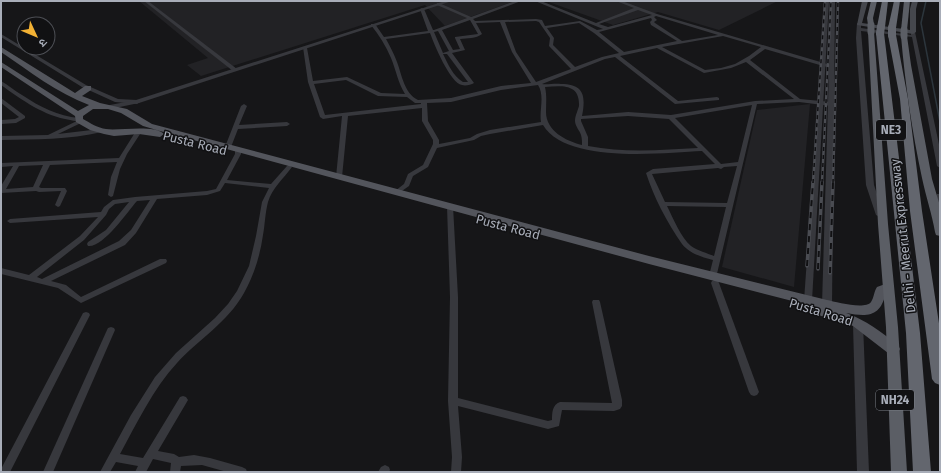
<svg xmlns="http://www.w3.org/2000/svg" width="941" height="473" viewBox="0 0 941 473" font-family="'Fira Sans','Noto Sans Devanagari',sans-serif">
	<rect width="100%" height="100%" fill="#161618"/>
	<g fill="#222225">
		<path d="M139,1H515L445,26L425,5L201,76L187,65L208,58Z"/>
		<path d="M546,1H778L719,30L658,12L613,25Z"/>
		<path d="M810,104L794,287L722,267L757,110Z"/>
	</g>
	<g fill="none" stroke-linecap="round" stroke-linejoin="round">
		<path stroke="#2c353c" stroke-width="1.5" d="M926,1L921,23L940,122"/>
		<g fill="#37383d" fill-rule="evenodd">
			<path d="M144,1H148L237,69V71H233Z"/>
			<path d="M515,1H521L473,19L475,21L536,19L542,20L545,26L580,21L597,30L603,29L535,1H541L596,23L634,8L616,1H622L657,14L834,66V68H830L765,49L750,60L800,99L831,102L834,104L831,106L799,102L757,104L716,278H710L709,276L713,260C702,257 690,254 682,244C667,222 654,198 646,173L653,169L715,164L702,151C662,153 566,164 543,125L490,134L481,136L474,140L437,148L428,167L413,176L409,186L399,193H395L394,192L395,191L404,184L408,174L423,165L433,144V140L422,121V108L348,116L342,177L341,178H337L336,177L342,116L323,119L320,117L308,82L303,47L307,48L313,81L347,77L381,93L405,94C398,83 396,70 391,58C386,46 379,35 371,25V24H375L384,37L428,31L420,9L422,8L424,9L433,30H434L467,18L437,5V3H439L471,17ZM638,10L652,15L608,27L599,24ZM656,16L718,35L682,41L655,23L654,22L657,20L654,17ZM651,18L652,20L650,22L651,25L677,41L624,52L599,32ZM470,20L478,34L455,37V38L460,49L453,50L442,30ZM536,21L539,22L550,38L549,46L571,69L536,82L516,52L505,22ZM500,22L512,52L531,83L501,86L451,98L418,100C404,93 402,75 397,62C394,54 390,46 386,39L430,33C434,44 450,83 462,85C465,86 471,85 474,83L452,53L465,50L460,39C467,38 476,39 482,34L476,23ZM579,23L594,33L619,53L602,57L575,67L553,45L554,38L547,28ZM438,31L449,51L443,53L434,32ZM723,36L761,47L749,56L735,64L721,68L705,70L662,47ZM657,48L704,73L731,68L746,62L794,99L755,101L671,115L628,112L582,116C586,96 584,84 561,84C555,83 547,85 542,84L605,59L615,57L675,104L719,100V98L717,97L678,101L620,56ZM443,54H447L468,82H463C453,76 448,64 443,54ZM346,80L378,96L407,97L415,103H421V104L325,115L314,84ZM538,85C545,96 539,110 541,122L490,130L477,134L470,138L439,144V140L428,121L427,103L451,102L501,90ZM545,87C561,86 580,83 579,106C578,110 575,116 575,121C575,126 580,131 581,135C582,138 582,142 582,145C566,141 546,131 546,112C546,103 547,96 545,87ZM752,105L738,162L721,164L675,118ZM628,116L669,119L698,148C662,150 624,153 588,146V137L581,121V119ZM737,166L727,203L665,202L652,174L718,168L721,169L724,167ZM667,206L726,207L714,256C707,253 698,251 691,246C681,238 673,218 667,206Z"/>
			<path d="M1,34L86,85L118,99L137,100L140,102L137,104L115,102L82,87L1,37Z"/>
			<path d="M1,81C8,85 15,91 22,95C40,107 58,116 79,118L82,120C78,122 74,121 70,120C44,116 22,100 1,85Z"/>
			<path d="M1,98L25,116V118L16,123L1,124V120L15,119L19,117L1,103Z"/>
			<path d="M244,104L247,106L239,125L287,122L290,124L287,126L238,129L231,147L228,149L226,148L225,147L241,106Z"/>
			<path d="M139,129L142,131L127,154L120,169L113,196L111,197L108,195L111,177L117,162L50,165L39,187L41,188H65L67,191L60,206L58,207L55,205L61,191L39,192L36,191L1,193V186L13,166L1,167V163L119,158L136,131ZM43,165L33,187L6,189L19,166Z"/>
			<path d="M238,147L241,149V154L227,180L271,184L287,166L289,165L292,167C284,178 272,188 268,202C265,213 265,225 263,235C260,256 254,275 244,293C228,322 199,339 177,363C153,389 137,423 120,454L143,458L180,397L183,396L186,397L188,400L158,451L174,454L179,457L194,455L210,458L242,467L246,469L247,472H227L202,465L181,466L180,472H170L171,463L153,459L146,472H135L138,466L116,462L110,472H100L131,415L155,377L176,353L215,318L228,304L237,291L249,266L256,236L262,202L269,188L225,183L220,191L207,195L157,199L136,233L125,245L51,281L66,285L81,297L160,259H166L167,261L166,263L81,303L58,288L1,274V268L29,275L80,236L98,217L10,223L7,221L10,219L101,212L104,207L113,200L135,197L207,191L216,189L235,154V149ZM150,200L131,230L119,241L42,279L37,277L84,240L106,215L109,209L115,204L129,202L106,230L88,242L87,244L88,246C103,248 128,211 137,201Z"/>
			<path d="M450,204L453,206L458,297V398L548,421L552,420C552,413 552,405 560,402L612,403L592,302L593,300H599L600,302L622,400V406L620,409L614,411L562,410L559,426L548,429L458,406L462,457L461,472H451L452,457L448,401L450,297L447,206Z"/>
			<path d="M715,280L718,281L719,283L759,392L757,395L754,396L751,395L749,392L711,283L712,281Z"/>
			<path d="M86,312L89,313L90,315L10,472H1V469L82,315L83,313Z"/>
			<path d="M111,327L114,328L115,330L53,472H43L107,330L108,328Z"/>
			<path d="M385,465L389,467L390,470L389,472H378L381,467Z"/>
		</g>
		<g fill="#37383d" fill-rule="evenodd">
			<path d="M445,1H452L139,103L110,109L107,107L110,105L136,100Z"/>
			<path d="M825,1H829L812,301L811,303H805L804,301Z"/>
			<path d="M831,1H835L832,305L830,307H824L822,305Z"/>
			<path d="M857,23H861V28L911,35V31L915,32L940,149V168L937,166L912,37L861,31L874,185L884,215L880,217L876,215L866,185L856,38Z"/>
			<path d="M81,119L84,121L83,122L58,134L100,129L103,131L102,132C69,140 35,139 1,140V136L48,135Z"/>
			<path d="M937,194H940V212L937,213L933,211Z"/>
			<path d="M858,320L861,321L863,324L869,472H857L853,324L855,321Z"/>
		</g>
		<path fill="#45474d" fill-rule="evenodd" d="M862,1H868L862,23L910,30V9L912,1H918L916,9V32L913,34L857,25Z"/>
		<path fill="#53555c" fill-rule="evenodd" d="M1,47L75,93L85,86H91V90L82,96L100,103L127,109L152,124L649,256L827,300C836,302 865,310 871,302C874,298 874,291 877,287L888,283L892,284L894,287L892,290L886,293C880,317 868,317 846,313C866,320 881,332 898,345L900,349L898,353L893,354L888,353L853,326L840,321L806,312L804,309L806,306L808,305L649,264L160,131L143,126L121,113L108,109H93L83,116V119C90,123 98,128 106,129C119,131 154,124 164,134L160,137L139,134L114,136L104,134L90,130L76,122L75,116L1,67V62L78,111L89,105C57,93 29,71 1,52Z"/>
		<g fill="#5b5e65" fill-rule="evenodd">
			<path d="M871,1H877L873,18L874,25L871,27L868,25L867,18Z"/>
			<path d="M904,1H910L907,30L904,32L901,30Z"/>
			<path d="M871,30L874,32L888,224L898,327L907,472H891L886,327L878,224L868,32Z"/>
			<path d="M904,34L907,36L911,65L932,179L940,206V236L936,235L935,232C932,214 926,197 922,178C912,132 905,83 901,36Z"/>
		</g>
		<g fill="#63666e" fill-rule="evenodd">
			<path d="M882,1H888L885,27L881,29L877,27Z"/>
			<path d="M894,1H900L896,28L892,30L888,28Z"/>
			<path d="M877,31H883L884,33L920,333L931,472H913L906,333L876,33Z"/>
			<path d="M889,33H895L896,35L908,99L922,211L940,330V385L935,383L932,379L910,211L900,99L888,35Z"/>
		</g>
		<g stroke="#4a4c52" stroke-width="2.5">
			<g id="rail-far1">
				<path d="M813,183L825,1"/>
				<path d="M822,183L831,1"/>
				<path d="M833,183L838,1"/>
			</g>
		</g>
		<g stroke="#4a4c52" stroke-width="3.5">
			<g id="rail">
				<path d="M807,266L813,182"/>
				<path d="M818,269L822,182"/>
				<path d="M830,273L833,182"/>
			</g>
		</g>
		<use href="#rail-far1" stroke="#111113" stroke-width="1.5" stroke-dasharray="4" stroke-linecap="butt"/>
		<use href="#rail" stroke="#111113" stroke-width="2" stroke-dasharray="6" stroke-linecap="butt"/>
		<g stroke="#5b5e65" stroke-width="7">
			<path d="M871,25V32"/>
			<path d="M904,30V36"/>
		</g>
		<g stroke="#63666e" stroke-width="8">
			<path d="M892,28V35"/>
			<path d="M880,33L881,27"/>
		</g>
	</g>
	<g text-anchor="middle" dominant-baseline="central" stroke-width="3" stroke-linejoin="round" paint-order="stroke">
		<g fill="#111113" stroke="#7b7e86" stroke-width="1">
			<rect x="876" y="120" width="30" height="20" rx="3"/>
			<rect x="876" y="390" width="38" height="20" rx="3"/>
		</g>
		<g font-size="12" font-weight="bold" fill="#a8adb8">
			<text x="891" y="130">NE3</text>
			<text x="895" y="400">NH24</text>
		</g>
		<g font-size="13" fill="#a8adb8" stroke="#111113">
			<text transform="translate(195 143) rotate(14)">Pusta Road</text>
			<text transform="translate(508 227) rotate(15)">Pusta Road</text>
			<text transform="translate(903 236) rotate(-96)">Delhi - Meerut Expressway</text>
			<text transform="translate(821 312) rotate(17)">Pusta Road</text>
		</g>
	</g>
	<rect width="941" height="473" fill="none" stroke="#a8adb8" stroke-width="4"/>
	<g transform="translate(36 36) rotate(134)"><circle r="19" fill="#111113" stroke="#4d4f55"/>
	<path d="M0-3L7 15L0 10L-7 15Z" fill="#f2b134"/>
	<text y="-6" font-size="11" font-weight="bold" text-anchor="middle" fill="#a8adb8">उ</text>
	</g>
</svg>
